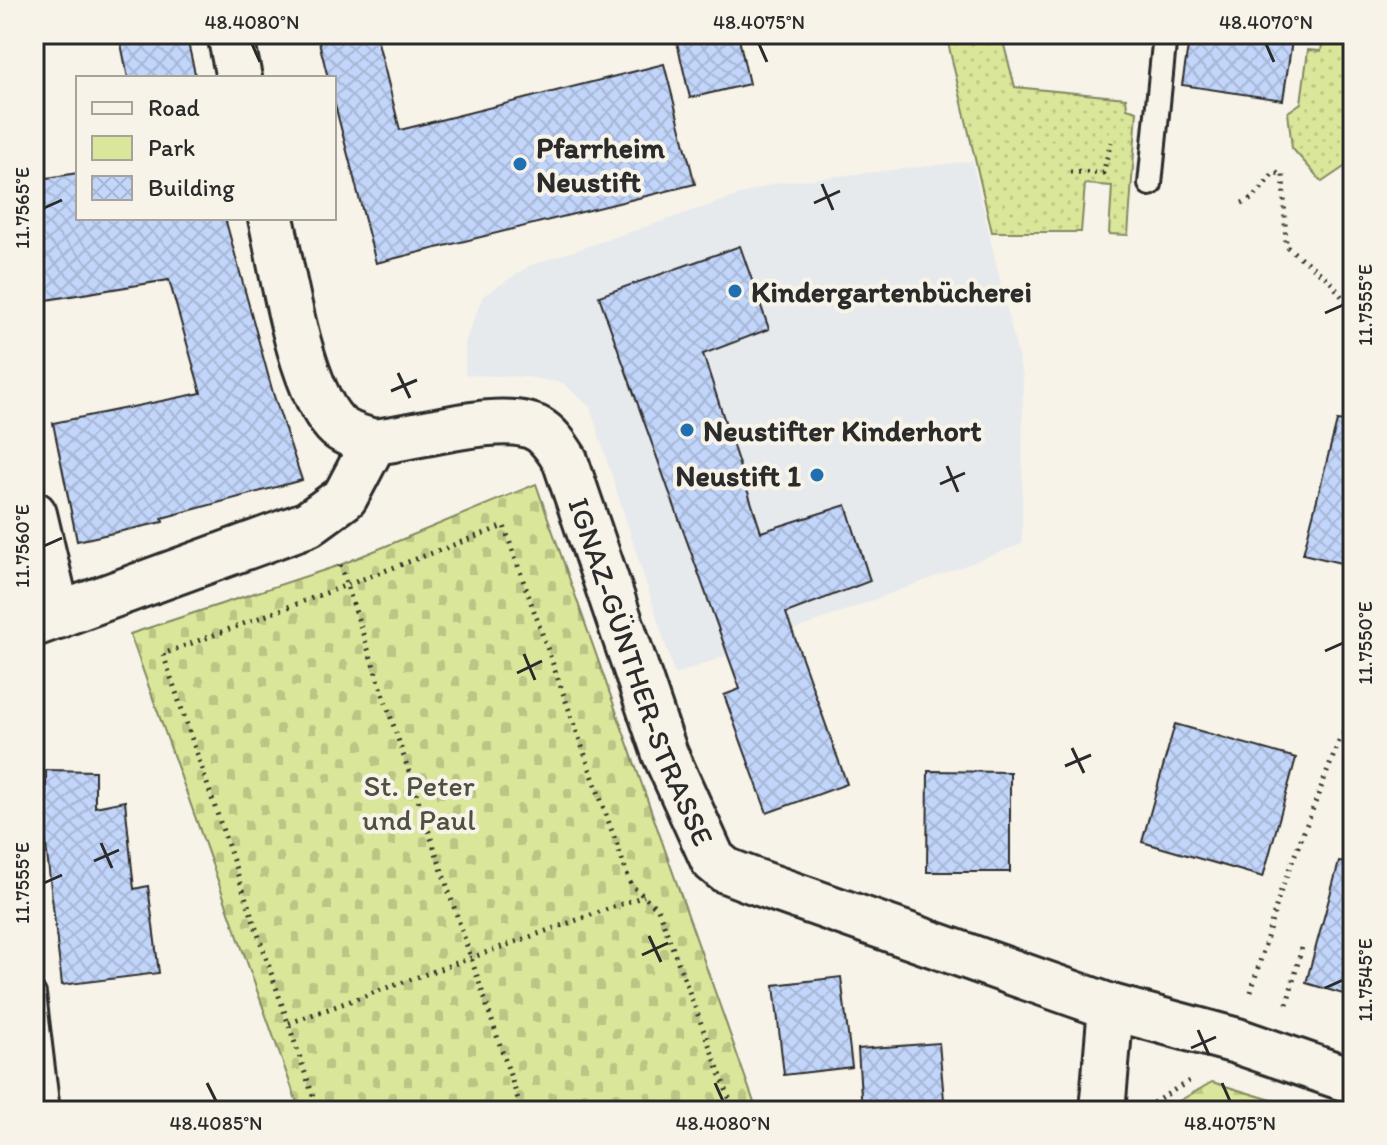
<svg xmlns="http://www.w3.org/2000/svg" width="1387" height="1145" viewBox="0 0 1387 1145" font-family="Itim,sans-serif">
	<defs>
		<pattern id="green-dots" width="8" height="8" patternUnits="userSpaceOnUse" patternTransform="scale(2)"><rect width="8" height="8" fill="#dae699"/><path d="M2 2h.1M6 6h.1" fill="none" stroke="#bbc584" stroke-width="1.8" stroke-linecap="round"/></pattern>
		<pattern id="forest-firs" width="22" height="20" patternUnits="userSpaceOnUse" patternTransform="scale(2)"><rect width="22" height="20" fill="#dae699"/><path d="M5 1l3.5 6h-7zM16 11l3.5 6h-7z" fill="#bbc584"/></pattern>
		<pattern id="cemetery-stones" width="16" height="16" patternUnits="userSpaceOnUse" patternTransform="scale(2)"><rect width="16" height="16" fill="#dae699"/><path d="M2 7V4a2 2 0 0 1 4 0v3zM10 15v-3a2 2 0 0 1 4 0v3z" fill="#bbc584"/></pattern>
		<pattern id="building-cross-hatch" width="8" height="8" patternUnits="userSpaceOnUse" patternTransform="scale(2)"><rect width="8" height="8" fill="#c2d5fa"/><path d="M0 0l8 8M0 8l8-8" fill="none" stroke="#a7b7d6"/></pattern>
	</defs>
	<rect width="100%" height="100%" fill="#f7f3e8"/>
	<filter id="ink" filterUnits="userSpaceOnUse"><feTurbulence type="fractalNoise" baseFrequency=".0125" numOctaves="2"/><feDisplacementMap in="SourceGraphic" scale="16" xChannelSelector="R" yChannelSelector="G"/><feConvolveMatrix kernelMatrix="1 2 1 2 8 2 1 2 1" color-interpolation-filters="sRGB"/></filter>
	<g filter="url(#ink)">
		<path fill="#e7eaed" d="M972,161L1023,377L1022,544L675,675L590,407L563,383L526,377L465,375V342L483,296L529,266L775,183Z"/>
		<g fill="url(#green-dots)" stroke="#828862" stroke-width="2">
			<path d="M946,34H1001L1015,87L1126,98L1127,108L1137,111L1128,235L1109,234L1112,186L1085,184L1081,232H992Z"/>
			<path d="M1324,34H1353V161L1322,182L1292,148L1288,112L1301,103L1308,50L1321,51Z"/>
		</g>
		<path fill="url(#forest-firs)" stroke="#828862" stroke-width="2" d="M1212,1082L1288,1105L1286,1111H1162Z"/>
		<path fill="url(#cemetery-stones)" stroke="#828862" stroke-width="2" d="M536,484L757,1111H300L130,634L340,565Z"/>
		<g fill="url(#building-cross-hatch)" stroke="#2b2b2b" stroke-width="2">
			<path d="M119,34H186L196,78H128Z"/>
			<path d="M317,34H376L400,130L664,64L695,184L376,263L334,101V78H328Z"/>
			<path d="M675,34H738L749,84L690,98Z"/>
			<path d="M1190,34H1293L1283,100L1182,85Z"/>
			<path d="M78,173V218H225L273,393L302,480L162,518L163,522L77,541L53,423L201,393L169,280L34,302V180Z"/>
			<path d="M740,246L769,329L703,354L761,532L846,505L870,581L786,613L847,784L767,813L724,695L740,689L599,296Z"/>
			<path d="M1337,421L1353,423V566L1303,554Z"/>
			<path d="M1175,724L1296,758L1263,877L1142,842Z"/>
			<path d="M46,770L95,771V807L125,801L134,889L148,886L159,973L62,985L42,810H46Z"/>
			<path d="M928,771L1010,772V872H927Z"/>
			<path d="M1339,862L1353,864V997L1306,983Z"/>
			<path d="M841,977L852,1067L784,1075L774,985Z"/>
			<path d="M939,1043L945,1111H862L858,1049Z"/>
		</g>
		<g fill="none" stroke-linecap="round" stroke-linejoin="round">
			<g stroke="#2b2b2b" stroke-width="28">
				<g id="lane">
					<path d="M1150,184L1165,34"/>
					<path d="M34,994L48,1111"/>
				</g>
			</g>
			<g stroke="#2b2b2b" stroke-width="50">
				<g id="street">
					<path d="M230,34L239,78"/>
					<path id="s1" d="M271,218C283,272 299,385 335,424C345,435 361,438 374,442C416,438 509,408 541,431C551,438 558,449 565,460L665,754L713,860L725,870L751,880L1111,1007L1237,1041L1353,1081"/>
					<path d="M34,514L58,616"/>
					<path d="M34,624L308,524L345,497L374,442"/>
					<path d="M1102,1111L1111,1007"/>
				</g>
			</g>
			<g stroke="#2b2b2b" stroke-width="5" stroke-dasharray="2 6" stroke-linecap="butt">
				<path d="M1070,172L1103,173L1111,142"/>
				<path d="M1242,203L1254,198L1273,173L1283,174L1286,246L1329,280L1353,311"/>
				<path d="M340,565L522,1111"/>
				<path d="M1343,734L1353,709"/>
				<path d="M1251,992L1280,893L1340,739L1353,725"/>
				<path d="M1287,1004L1303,943"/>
				<path d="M289,1023L644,896"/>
				<path d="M1153,1103L1189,1081"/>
				<path d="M318,1111L163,654L504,526L631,885L658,909L734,1111"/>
			</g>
			<use href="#lane" stroke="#f7f3e8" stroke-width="22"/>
			<use href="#street" stroke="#f7f3e8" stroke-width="44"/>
		</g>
	</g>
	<path fill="none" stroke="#2b2b2b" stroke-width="3" d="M252,44L260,62M759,44L767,62M1266,44L1274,62M822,184L833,210M814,203L840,191M44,208L62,200M1325,313L1343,305M398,373L410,398M391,391L417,380M947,466L958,492M940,484L965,473M44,546L62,538M1325,651L1343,643M524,654L535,680M517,673L542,661M1072,748L1084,773M1065,766L1091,755M101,843L112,868M94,861L119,850M44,883L62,875M649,936L661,962M642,955L668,943M1325,988L1343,980M1198,1030L1209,1055M1191,1048L1216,1037M207,1083L216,1101M715,1083L723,1101M1222,1083L1230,1101"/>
	<g fill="#1f6fb2" stroke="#f7f3e8" stroke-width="3">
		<circle cx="520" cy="164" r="8"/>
		<circle cx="735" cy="291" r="8"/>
		<circle cx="687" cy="430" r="8"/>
		<circle cx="817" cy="475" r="8"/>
	</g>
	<g text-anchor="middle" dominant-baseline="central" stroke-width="8" stroke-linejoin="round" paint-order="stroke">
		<g font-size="30" font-weight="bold" fill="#2b2b2b" stroke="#f7f3e8" text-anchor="start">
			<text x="536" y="147">Pfarrheim<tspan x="536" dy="34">Neustift</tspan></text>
			<text x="751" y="291">Kindergartenbücherei</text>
			<text x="703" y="430">Neustifter Kinderhort</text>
			<text x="801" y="475" text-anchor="end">Neustift 1</text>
		</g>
		<g font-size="30" fill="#2b2b2b" stroke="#f7f3e8">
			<text stroke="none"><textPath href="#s1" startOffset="694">IGNAZ-GÜNTHER-STRASSE</textPath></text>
		</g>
		<g font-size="30" fill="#4e5041" stroke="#f7f3e8">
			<text x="419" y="785">St. Peter<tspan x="419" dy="34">und Paul</tspan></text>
		</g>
	</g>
	<rect width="1387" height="1145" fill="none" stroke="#f7f3e8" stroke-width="88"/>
	<rect x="76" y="76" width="260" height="144" fill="#f7f3e8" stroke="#a5a39c" stroke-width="2"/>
	<rect x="92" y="102" width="40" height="12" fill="#f7f3e8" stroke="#a5a39c" stroke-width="2"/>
	<text x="148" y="116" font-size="24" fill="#2b2b2b">Road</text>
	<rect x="92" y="136" width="40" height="24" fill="#dae699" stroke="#a5a39c" stroke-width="2"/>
	<text x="148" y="156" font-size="24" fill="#2b2b2b">Park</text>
	<rect x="92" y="176" width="40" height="24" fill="url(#building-cross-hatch)" stroke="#a5a39c" stroke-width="2"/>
	<text x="148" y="196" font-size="24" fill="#2b2b2b">Building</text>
	<rect x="44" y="44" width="1299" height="1057" fill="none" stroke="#2b2b2b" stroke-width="3"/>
	<g font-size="20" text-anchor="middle" fill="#2b2b2b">
		<text x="252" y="29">48.4080°N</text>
		<text x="759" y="29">48.4075°N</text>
		<text x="1266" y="29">48.4070°N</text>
		<text transform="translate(22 208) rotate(-90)" y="7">11.7565°E</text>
		<text transform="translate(1365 305) rotate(-90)" y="7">11.7555°E</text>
		<text transform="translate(22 546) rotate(-90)" y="7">11.7560°E</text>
		<text transform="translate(1365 643) rotate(-90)" y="7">11.7550°E</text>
		<text transform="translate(22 883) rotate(-90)" y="7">11.7555°E</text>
		<text transform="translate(1365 980) rotate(-90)" y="7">11.7545°E</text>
		<text x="216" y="1130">48.4085°N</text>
		<text x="723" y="1130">48.4080°N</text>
		<text x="1230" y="1130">48.4075°N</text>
	</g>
</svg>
